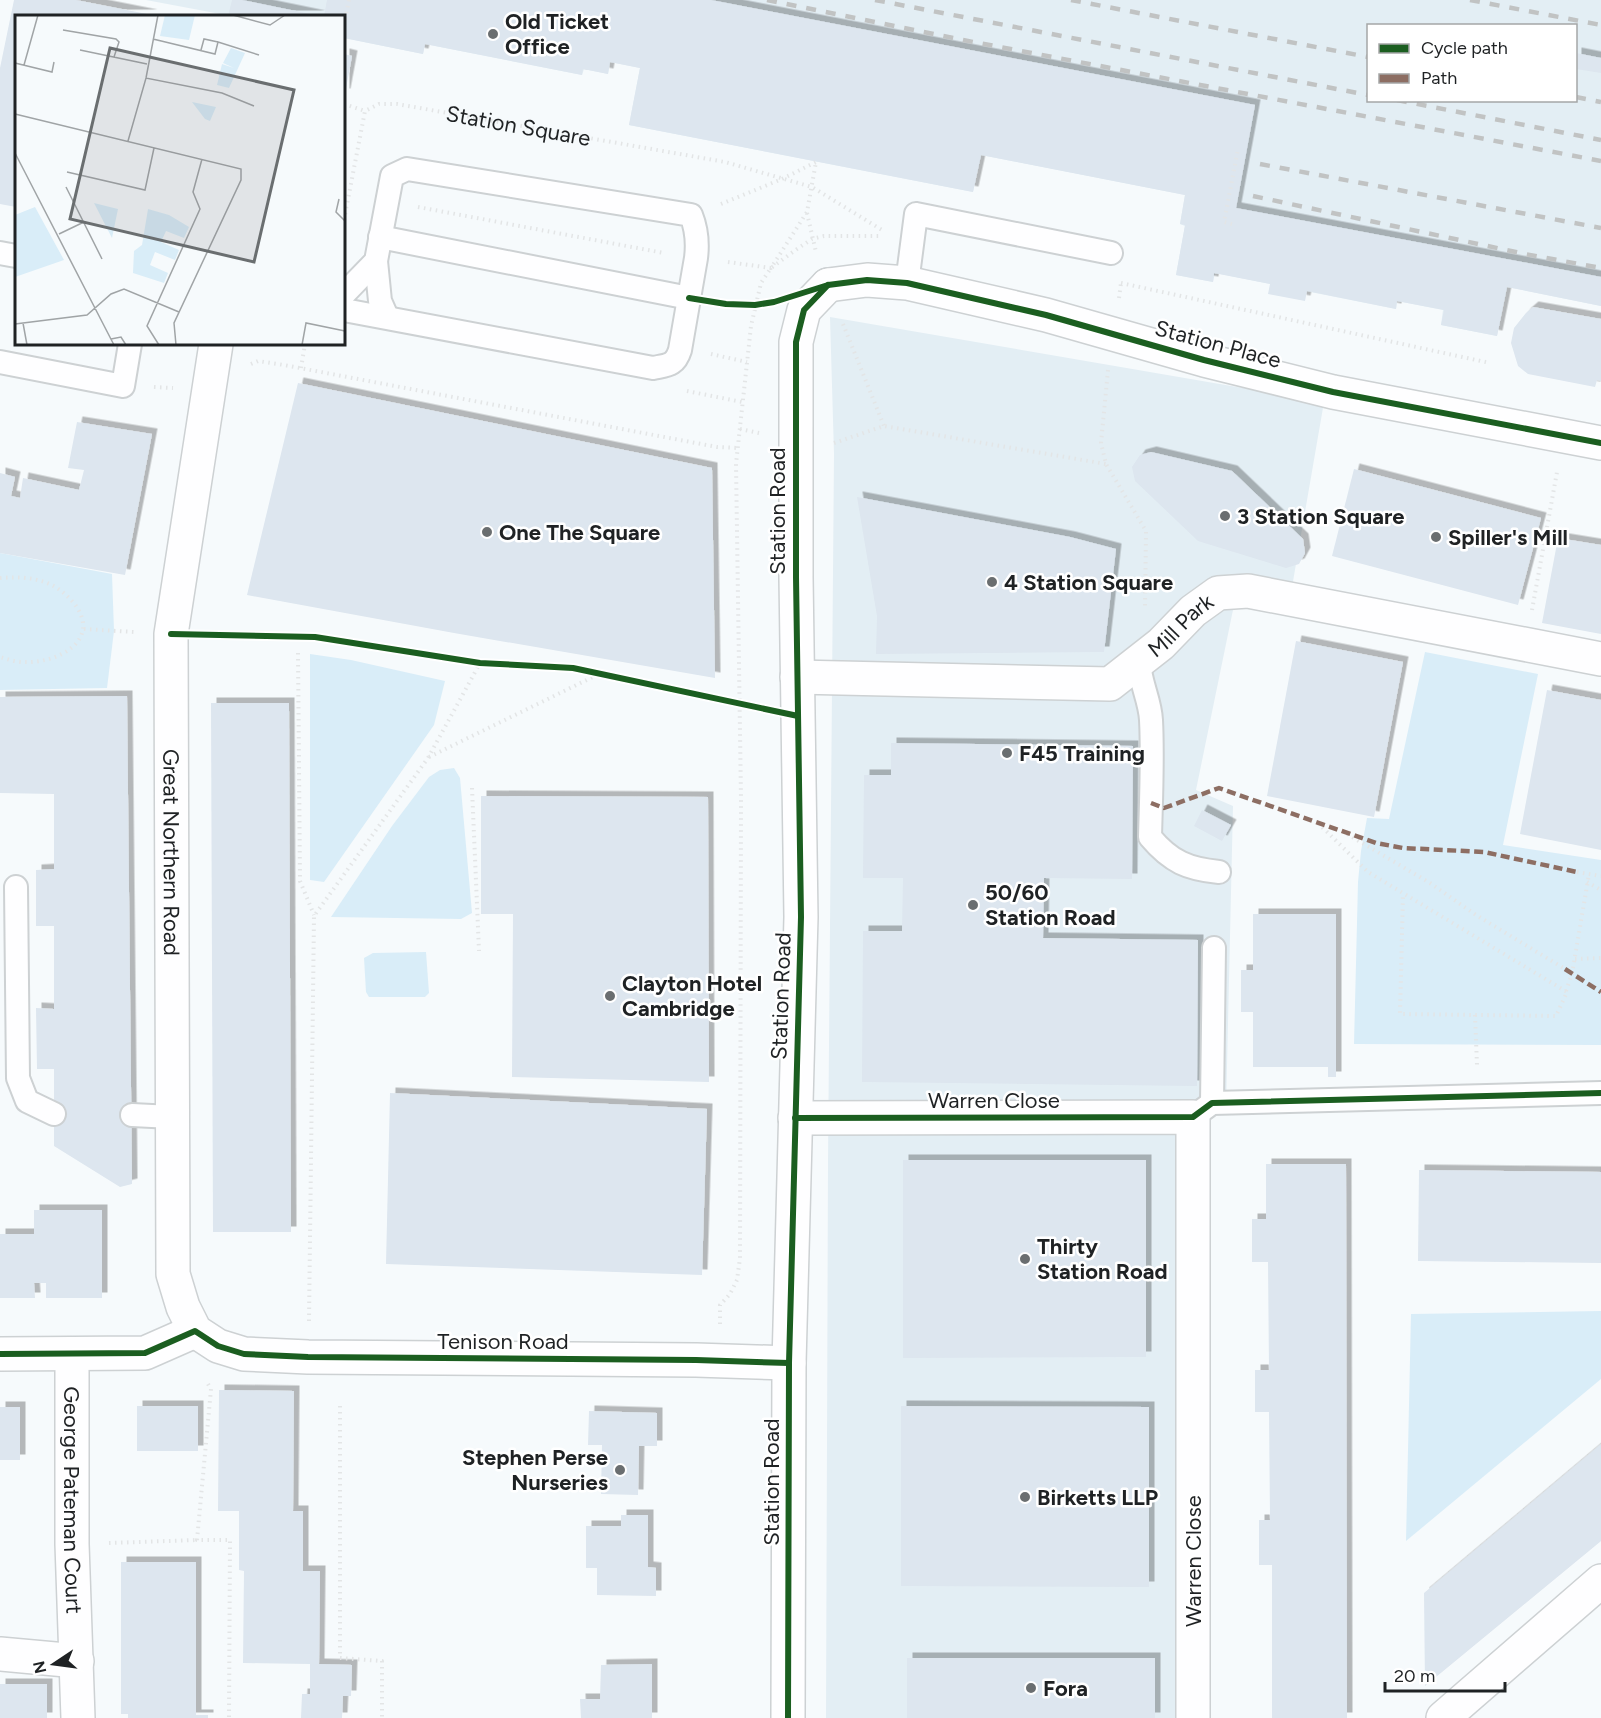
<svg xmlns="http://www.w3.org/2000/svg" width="1601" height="1718" viewBox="0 0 1601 1718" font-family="Figtree,sans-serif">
	<defs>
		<filter id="shadow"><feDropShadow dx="5.5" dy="-5.5" stdDeviation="0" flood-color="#0004"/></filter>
	</defs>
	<rect width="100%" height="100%" fill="#f6fafc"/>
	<g fill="#e3eef4" fill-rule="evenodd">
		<path d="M146,0H1601V306L1507,287L1497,336L1441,325L1443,310L1397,301L1396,309L1215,273L1213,282L1176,275L1185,226L1180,224L1185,195L981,155L973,192L629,125L640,68L610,62L608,74L584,69L582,75L425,44L423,54L344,38V16H231ZM1368,26H1576V100H1368Z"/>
		<path d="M830,317L1324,402L1287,616L1234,605L1196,790L1233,806L1226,1110L1186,1130L1184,1718H826L828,1163L834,454Z"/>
	</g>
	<g fill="#d9edf8">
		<path d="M0,553L112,574L114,631L107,688L0,690Z"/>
		<path d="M1425,652L1538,674L1503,845L1601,860V1045L1354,1044L1358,882L1361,851L1367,818L1389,819Z"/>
		<path d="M310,654L351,660L445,681L434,725L324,882L310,880Z"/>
		<path d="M454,768L460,778L472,913L461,919L331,917L392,826L429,777L440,770Z"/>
		<path d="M426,952L429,993L425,997H369L366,992L364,958L373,953Z"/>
		<path d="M1601,1311V1379L1406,1541L1411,1314Z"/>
	</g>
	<g fill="#dde6ef" filter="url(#shadow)">
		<path d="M14,0H76L152,15L16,16V207L0,204V68Z"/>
		<path d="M232,0H242L320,16H228Z"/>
		<path d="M327,0H711L1255,105L1236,208L1601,277V306L1507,287L1497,336L1441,325L1444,310L1397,301L1396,309L1307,291L1305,301L1268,294L1270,284L1214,273L1213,282L1176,275L1185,225L1180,224L1185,195L981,155L973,192L629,125L640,68L610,62L608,74L583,69L582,75L425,44L423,54L344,38V16H324Z"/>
		<path d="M1576,53L1601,58V73L1576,69Z"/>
		<path d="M344,54L352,56L345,94H344Z"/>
		<path d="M1533,307L1601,319V381L1597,380L1595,387L1528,374L1518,366L1511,343L1514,328L1526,313Z"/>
		<path d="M298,383L712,468L715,678L454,633L247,595Z"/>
		<path d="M77,422L152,434L125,575L0,553V473L15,477L11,496L20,498L23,478L79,490L84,470L68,468Z"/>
		<path d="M1151,452L1232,471L1303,539L1305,553L1299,564L1286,568L1198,541L1135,481L1132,467L1140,455Z"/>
		<path d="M1354,469L1541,518L1518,605L1332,556Z"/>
		<path d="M857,497L1070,537L1116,549L1104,652L876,654L877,616Z"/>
		<path d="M1558,538L1601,545V634L1542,623Z"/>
		<path d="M1296,641L1403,662L1374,817L1267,796Z"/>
		<path d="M1547,690L1601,700V850L1520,834Z"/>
		<path d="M127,696L132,1184L120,1187L54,1146V1069H37L36,1008L54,1009V926H36V870L54,869V794L0,793V697Z"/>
		<path d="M211,703H289L291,1232H213Z"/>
		<path d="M891,743L1133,746L1132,879L1044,878L1043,938L1198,940L1197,1086L862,1082L863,931H902L903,878H863L864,775H891Z"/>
		<path d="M481,796L708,797L709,1082L512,1077L513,914H481Z"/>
		<path d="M1202,810L1231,825L1222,841L1194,826Z"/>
		<path d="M1253,914H1336V1077H1328V1067H1253V1012H1241V970H1253Z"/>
		<path d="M390,1093L707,1109L702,1275L386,1264Z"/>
		<path d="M903,1160H1146V1357L903,1358Z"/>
		<path d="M1266,1164H1346L1347,1718H1272V1565H1259V1520H1270L1269,1412H1255V1370H1269L1268,1262H1252V1219H1266Z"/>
		<path d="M1419,1170L1601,1172V1263L1418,1261Z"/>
		<path d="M34,1210H102V1298H46V1283H34L35,1298H0V1234H34Z"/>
		<path d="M219,1390L294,1391L293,1511H303V1571H320L319,1664L352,1665L351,1696H343L342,1718H301L302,1694H310V1664L243,1663L244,1571L239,1570V1511H218Z"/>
		<rect x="137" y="1406" width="61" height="45"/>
		<path d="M901,1406L1149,1407V1587L901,1586Z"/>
		<rect x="0" y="1407" width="20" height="53"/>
		<path d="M589,1411L657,1413V1446H639L638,1495L601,1494L602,1445H588Z"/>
		<path d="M1601,1444V1541L1425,1686L1424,1593Z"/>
		<path d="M621,1515H648V1567L656,1568V1596L597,1595V1568H586V1526H621Z"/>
		<path d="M121,1562H196V1715H208V1718H128V1714H121Z"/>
		<rect x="907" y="1658" width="248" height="60"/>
		<path d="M652,1664V1718H581L580,1699H600L601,1665Z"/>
		<rect x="0" y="1684" width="47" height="34"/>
	</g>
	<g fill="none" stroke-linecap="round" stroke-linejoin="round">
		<g stroke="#cdd1d3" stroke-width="26">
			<g id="service">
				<path d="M380,237L689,298"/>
				<path d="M0,253L16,256"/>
				<path d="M376,261L380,301L387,317"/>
				<path d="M907,283L916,214L1111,253"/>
				<path d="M344,294L376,261L392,176L407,169L691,215C697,230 698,242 696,258L680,350C675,366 667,365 653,368L344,310"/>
				<path d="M0,362L123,386L130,344"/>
				<path d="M1139,660C1139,681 1150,699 1151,720C1153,758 1151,798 1150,837C1171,862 1188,869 1219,872"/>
				<path d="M16,887L18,1078L27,1101L54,1114"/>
				<path d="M1212,1103L1214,948"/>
				<path d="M132,1115L172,1117"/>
				<path d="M1193,1117L1212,1103L1601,1093"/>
			</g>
		</g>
		<g stroke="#cdd1d3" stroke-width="36">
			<g id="minor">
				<path d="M828,285L867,280L907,283L1046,315L1204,360L1333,392L1601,443"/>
				<path id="s2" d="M216,344L171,634L173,1274L183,1307L195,1331L218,1346L244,1354L308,1357L696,1360L789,1363"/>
				<path id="s3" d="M797,677L1110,684L1161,644L1193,611L1218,593L1248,591L1601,659"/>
				<path d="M795,1118L1193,1117V1718"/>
				<path d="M0,1354L145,1353L195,1331"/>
				<path id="s4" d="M72,1354V1544L78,1718"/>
				<path d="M0,1654L77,1661"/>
				<path d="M1443,1718L1601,1581"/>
			</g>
		</g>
		<g stroke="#cdd1d3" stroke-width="36">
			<path id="tertiary" d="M788,1718L789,1363L801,917L796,577V342L804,310L828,285"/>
		</g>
		<g stroke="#e3e5e6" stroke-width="4" stroke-dasharray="1.5 4.5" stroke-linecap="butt">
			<path d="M344,25L349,0"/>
			<path d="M344,104L365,111"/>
			<path d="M721,204L782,179L816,162"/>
			<path d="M418,207L664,253"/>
			<path d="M807,213L816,252"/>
			<path id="s1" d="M344,220L365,111L379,104H397L725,162L812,187L882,230"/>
			<path d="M1232,224L1224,222L1238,149"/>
			<path d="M728,262L771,268L807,212L816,162"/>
			<path d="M1121,283L1490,363"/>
			<path d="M1119,298L1121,283"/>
			<path d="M843,324L884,426"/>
			<path d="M711,354L747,362"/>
			<path d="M251,364L258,361L284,365L717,447L738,448"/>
			<path d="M301,368L305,344"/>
			<path d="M1108,370L1101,443L1106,464L1146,531L1145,606"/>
			<path d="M154,387L173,388"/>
			<path d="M687,391L742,402"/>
			<path d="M740,429L759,433"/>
			<path d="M834,443L884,426L1106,464"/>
			<path d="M0,578C14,577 28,577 41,581C53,584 64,592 72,601C105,639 58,664 23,662C15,662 7,659 0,657"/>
			<path d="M1532,610L1557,472"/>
			<path d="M84,629L134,632"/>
			<path d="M298,653L300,881L314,915"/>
			<path d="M429,757L599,674"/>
			<path d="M472,788L479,951"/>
			<path d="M1318,823L1368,872L1567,992L1556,1016L1400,1014L1403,894"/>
			<path d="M1342,831L1430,883L1476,915L1565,969"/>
			<path d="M1577,872L1601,876"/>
			<path d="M1587,882L1601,890"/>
			<path d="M1575,959L1601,958"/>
			<path d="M1566,991L1572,974L1589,874"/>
			<path d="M1475,1015L1477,1065"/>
			<path d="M309,1321L314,916L428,758L480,663"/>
			<path d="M720,1324V1305L730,1294L737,1280L740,1258L741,799L736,464L751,326L761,283L771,268L797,249L812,239L824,236H881"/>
			<path d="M208,1384L211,1389L197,1540H230L229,1718"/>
			<path d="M340,1406V1658L382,1661V1718"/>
			<path d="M109,1543L197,1540"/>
		</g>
		<use href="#service" stroke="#fefeff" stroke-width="22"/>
		<use href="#minor" stroke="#fefeff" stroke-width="33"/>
		<use href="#tertiary" stroke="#fefeff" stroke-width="33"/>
		<g stroke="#c1c3c3" stroke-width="4.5" stroke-dasharray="10 10" stroke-linecap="butt">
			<path d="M767,0L963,40L1601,161"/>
			<path d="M875,0L1368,95"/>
			<path d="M1071,0L1368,57"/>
			<path d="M1470,0L1601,25"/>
			<path d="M1576,97L1601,102"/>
			<path d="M1397,100L1601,140"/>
			<path d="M1260,164L1601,228"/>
			<path d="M1253,196L1525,254L1601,268"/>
		</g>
		<g stroke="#8d6e63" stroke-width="4.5" stroke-dasharray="9 4.5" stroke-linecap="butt">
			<path d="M1151,803L1164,808L1219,788L1376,843L1403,848L1484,852L1577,872"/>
			<path d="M1565,969L1601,992"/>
		</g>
		<g stroke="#fff" stroke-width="10">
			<g id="cycleway">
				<path d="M689,298L726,304L755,305L774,302L828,285L867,280L907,283L1046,315L1204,360L1333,392L1601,443"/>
				<path d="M171,634L315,637L480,663L573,668L798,716"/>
				<path d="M795,1118L1193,1117L1212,1103L1601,1093"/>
				<path d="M0,1354L145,1353L195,1331L218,1346L244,1354L308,1357L696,1360L789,1363"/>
				<path d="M788,1718L789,1363L801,917L796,577V342L804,310L828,285"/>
			</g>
		</g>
		<use href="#cycleway" stroke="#1b5e20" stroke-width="6"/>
	</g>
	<g fill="#6a6e70" stroke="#fff" stroke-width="2">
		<circle cx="493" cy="34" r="6"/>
		<circle cx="1225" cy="516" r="6"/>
		<circle cx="487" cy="532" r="6"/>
		<circle cx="1436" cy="537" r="6"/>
		<circle cx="992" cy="582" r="6"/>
		<circle cx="1007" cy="753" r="6"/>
		<circle cx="973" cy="905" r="6"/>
		<circle cx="610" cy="996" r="6"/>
		<circle cx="1025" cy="1259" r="6"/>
		<circle cx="620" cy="1470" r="6"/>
		<circle cx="1025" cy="1497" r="6"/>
		<circle cx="1031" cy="1688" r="6"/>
	</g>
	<g text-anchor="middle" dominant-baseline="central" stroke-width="5" stroke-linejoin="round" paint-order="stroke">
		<g font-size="22" font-weight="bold" fill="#1f2224" stroke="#fff" text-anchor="start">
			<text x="505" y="21">Old Ticket<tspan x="505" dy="25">Office</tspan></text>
			<text x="1237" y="516">3 Station Square</text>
			<text x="499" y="532">One The Square</text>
			<text x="1448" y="537">Spiller's Mill</text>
			<text x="1004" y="582">4 Station Square</text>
			<text x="1019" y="753">F45 Training</text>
			<text x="985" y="892">50/60<tspan x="985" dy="25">Station Road</tspan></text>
			<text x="622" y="983">Clayton Hotel<tspan x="622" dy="25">Cambridge</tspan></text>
			<text x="1037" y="1246">Thirty<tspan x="1037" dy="25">Station Road</tspan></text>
			<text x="608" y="1457" text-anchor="end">Stephen Perse<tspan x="608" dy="25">Nurseries</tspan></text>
			<text x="1037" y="1497">Birketts LLP</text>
			<text x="1043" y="1688">Fora</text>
		</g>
		<g font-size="22" fill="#1f2224" stroke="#fff">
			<text stroke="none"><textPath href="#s1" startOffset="268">Station Square</textPath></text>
			<text transform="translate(1218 344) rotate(15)">Station Place</text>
			<text transform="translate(777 511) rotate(-90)">Station Road</text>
			<text stroke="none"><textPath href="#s3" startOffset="405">Mill Park</textPath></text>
			<text stroke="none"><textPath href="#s2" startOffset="512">Great Northern Road</textPath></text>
			<text transform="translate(781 996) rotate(-88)">Station Road</text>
			<text x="994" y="1100">Warren Close</text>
			<text x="503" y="1341">Tenison Road</text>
			<text transform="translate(771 1482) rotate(-90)">Station Road</text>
			<text stroke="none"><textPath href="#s4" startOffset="146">George Pateman Court</textPath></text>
			<text transform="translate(1193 1561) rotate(-90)">Warren Close</text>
		</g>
	</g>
	<g transform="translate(15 15)">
		<rect width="330" height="330" fill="#f6fafc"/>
		<path d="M150,0H180L174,25L145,21ZM216,33L230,38L214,73L202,70L207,49L219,53L208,48ZM177,87L201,92L195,106L190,104ZM79,188L103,194L97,223ZM20,192L49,245L0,262V200ZM133,194L154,200L174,212L169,223L151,216L146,227L164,235L160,245L140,237L135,250L153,258L149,268L118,258L119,236L127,230Z" fill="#d9edf8"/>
		<path fill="none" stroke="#a0a4a6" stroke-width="1.5" d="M218,0L255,10L270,0M48,15L101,24L104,27L99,42M138,24L200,39L203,27L244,40M65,35L132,49M186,35L189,24L203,27M0,48L37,57L39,47M9,50L23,0M131,63L143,0M0,99L226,154V165L159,308L161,330M113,126L131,63L207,78L239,91M0,138L99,330M52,157L130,175L139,133M51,172L87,244M324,184L321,197L330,206M44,219L69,207M8,308L12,330M0,309L72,300L96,279L109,274L164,297M96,324L106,322L111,330M144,330L132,311L185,194L178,177L187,144M287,330L291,308L330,316"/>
		<path fill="#6a6e70" fill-opacity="0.15" stroke="#6a6e70" stroke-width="3" d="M95,33L279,75L239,247L55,204Z"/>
		<rect width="330" height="330" fill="none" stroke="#1f2224" stroke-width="3"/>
	</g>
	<rect x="1367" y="24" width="210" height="78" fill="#ffffff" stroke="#a5a7a7" stroke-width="1.5"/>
	<rect x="1379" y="44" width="30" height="9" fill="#1b5e20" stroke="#a5a7a7" stroke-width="1.5"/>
	<text x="1421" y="54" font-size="18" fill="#1f2224">Cycle path</text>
	<rect x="1379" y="74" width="30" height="9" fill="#8d6e63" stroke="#a5a7a7" stroke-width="1.5"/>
	<text x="1421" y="84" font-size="18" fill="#1f2224">Path</text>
	<g transform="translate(54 1664) rotate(257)" stroke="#ffffff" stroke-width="4.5" paint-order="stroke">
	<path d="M0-4.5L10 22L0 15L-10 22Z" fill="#1f2224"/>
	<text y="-9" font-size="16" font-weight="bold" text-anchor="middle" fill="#1f2224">N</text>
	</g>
	<path d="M1385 1682v9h120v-9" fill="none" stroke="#1f2224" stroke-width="3"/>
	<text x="1394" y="1682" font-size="18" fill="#1f2224" stroke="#ffffff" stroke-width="4.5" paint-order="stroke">20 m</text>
</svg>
